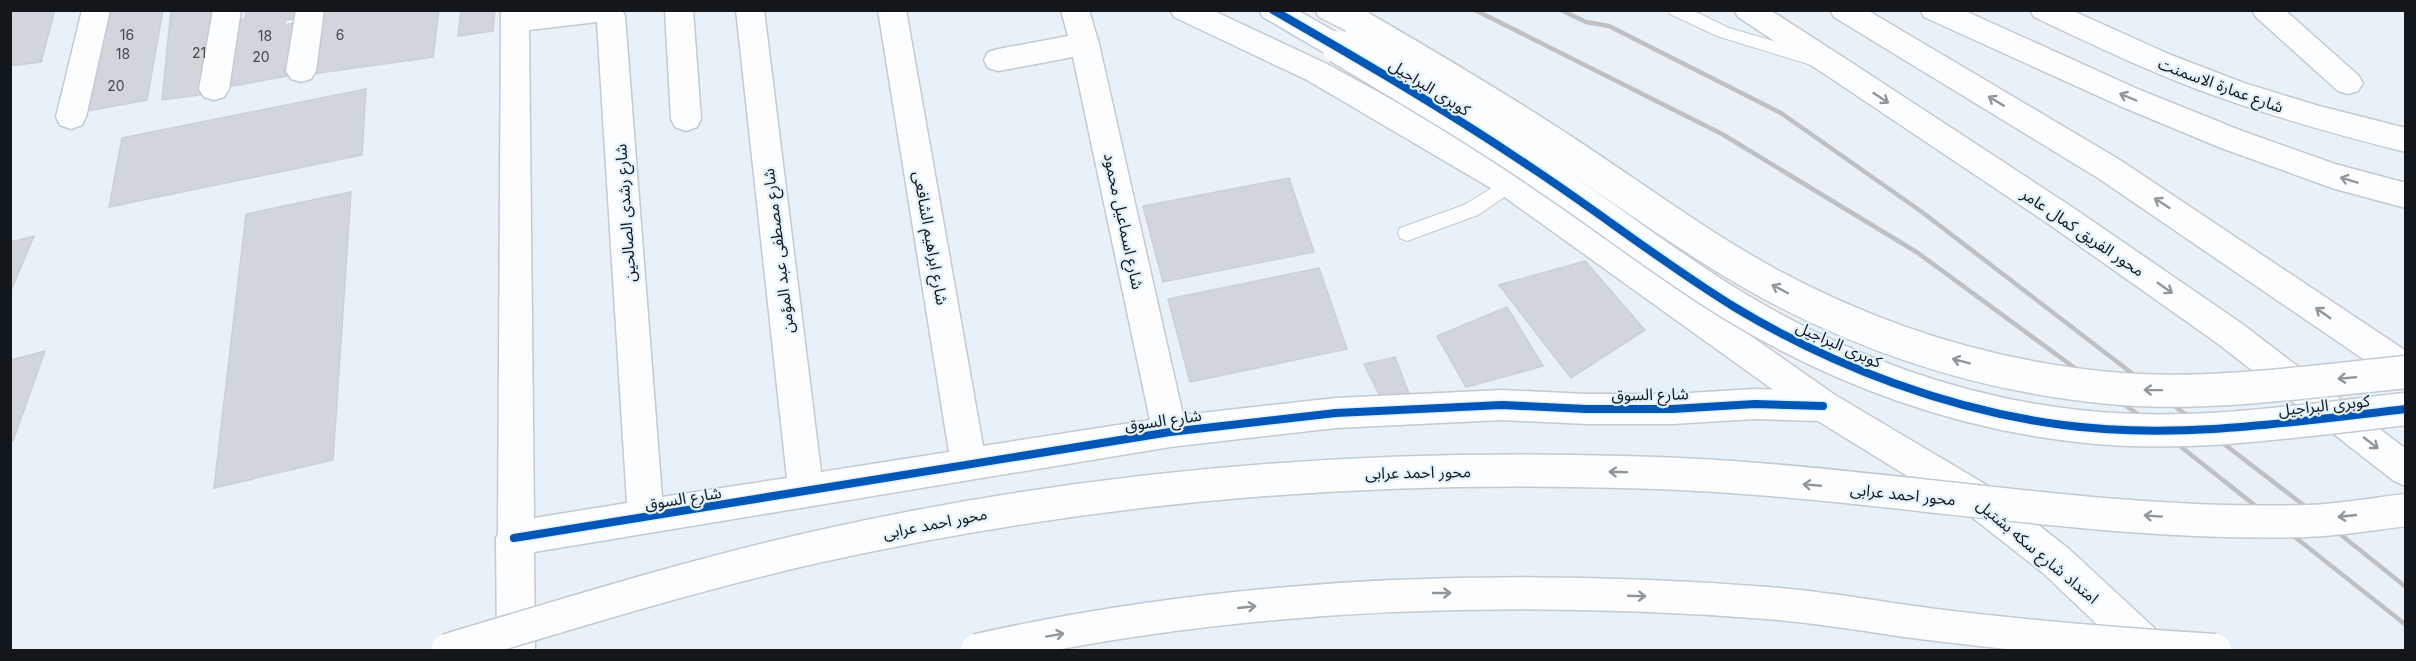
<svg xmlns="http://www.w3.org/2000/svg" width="2416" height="661" viewBox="0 0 2416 661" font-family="Inter,'Noto Sans Arabic',sans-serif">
	<rect width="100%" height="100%" fill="#e8f0f8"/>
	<g fill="#d0d6dc" stroke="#cad1d6" stroke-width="1.5">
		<path d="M10,10H55L41,62L10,66Z"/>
		<path d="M109,10H163L147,100L87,111Z"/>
		<path d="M171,10H220L206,94L162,100Z"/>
		<path d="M246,10H300V18L285,20V25L294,23L287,76L221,88L233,21L245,19Z"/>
		<path d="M317,10H439L433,57L304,75Z"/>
		<path d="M461,10H495L493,31L458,36Z"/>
		<path d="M366,89L362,155L109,207L122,138Z"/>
		<path d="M1289,178L1314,252L1163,282L1143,206Z"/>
		<path d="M351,192L333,460L214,488L246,214Z"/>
		<path d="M34,236L10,293V242Z"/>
		<path d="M1585,261L1645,330L1571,378L1499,285Z"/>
		<path d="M1319,268L1347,349L1190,382L1168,299Z"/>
		<path d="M1507,307L1543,366L1466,387L1437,336Z"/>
		<path d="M45,351L13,441H10V360Z"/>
		<path d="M1395,357L1410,396H1380L1364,364Z"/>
	</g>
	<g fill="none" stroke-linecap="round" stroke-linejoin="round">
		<g stroke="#c3cad0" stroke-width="2">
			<g id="lane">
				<path d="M1668,10H1692L1729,28L1827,57L1830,62L1827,67L1821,68L1717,36L1670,14Z"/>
				<path d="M1510,177L1516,179L1519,184L1516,189L1478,215L1407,241L1400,238L1398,233L1400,228L1464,205Z"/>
			</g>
		</g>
		<g stroke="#c3cad0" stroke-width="3">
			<g id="street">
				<path d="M82,10H110L86,117L82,125L71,129L60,125L56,117Z"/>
				<path d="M213,10H241L229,89L224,97L214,100L204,97L199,89Z"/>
				<path d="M296,10H324L316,71L311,79L301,82L291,79L286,71Z"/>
				<path d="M501,10H622L625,16L662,497L787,478L736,10H764L821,472L949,452L878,10H906L983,446L1150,420L1073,57L998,71L988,68L984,60L988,52L998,49L1068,36L1061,10H1089L1099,44L1183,415L1336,398L1502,390L1587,394H1672L1755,389L1823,391L1835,395L1990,487L2069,549L2164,637L2170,650H2124L2043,573L1964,511L1818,421L1755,419L1672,424H1587L1502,420L1336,428L1170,447L534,552L535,650H497L496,538L498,534ZM597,22L627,503L534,518L529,30Z"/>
				<path d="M665,10H693L701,119L697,127L686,131L675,127L671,119Z"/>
				<path d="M2252,10H2285L2358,75L2363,83L2358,91L2348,94L2338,91L2256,17Z"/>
			</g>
		</g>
		<g stroke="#c3cad0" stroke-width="3">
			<g id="secondary">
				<path d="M1170,10H1212L1327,64L1402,105L1521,175L1835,395L1840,406L1835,417L1823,421L1811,417L1499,193L1307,80L1174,17Z"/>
				<path d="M1259,10H1297L1348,39L1352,47L1348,55L1338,58L1328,55L1263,17Z"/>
				<path d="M1315,10C1336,10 1363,6 1375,27L1371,34L1361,38L1319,17Z"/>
				<path d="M2030,10H2071L2171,55L2244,83L2319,106L2406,128V152C2334,134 2263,114 2194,88C2139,67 2087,42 2034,17Z"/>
			</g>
		</g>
		<g stroke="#c3cad0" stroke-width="3">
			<g id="primary">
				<path d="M1830,10H1867L2120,160L2406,351V384L2394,380L2098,178L1834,17Z"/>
				<path d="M1833,54L1843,57L2072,207L2241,323L2406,449V486L2394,481L2217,343L2050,225L1823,73L1818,65L1823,57Z"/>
			</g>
		</g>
		<g stroke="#c3cad0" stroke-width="3">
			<g id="highway">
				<path d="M1734,10H1770L1843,57L1848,65L1843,73L1833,76L1823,73L1738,17Z"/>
				<path d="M1920,10H1963L2140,90L2242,131L2335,164L2406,183V208L2335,189L2221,148L2120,106L1924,17Z"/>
			</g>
		</g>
		<use href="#lane" fill="#fcfdfe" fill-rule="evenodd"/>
		<use href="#street" fill="#fcfdfe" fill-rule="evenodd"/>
		<use href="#secondary" fill="#fcfdfe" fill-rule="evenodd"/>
		<use href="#primary" fill="#fcfdfe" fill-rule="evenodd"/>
		<use href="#highway" fill="#fcfdfe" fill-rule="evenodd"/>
		<g stroke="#bec0c2" stroke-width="4.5">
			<path d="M1475,10L1722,134L1918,253L2166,435L2406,625"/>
			<path d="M1561,10L1586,22L1609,26L1781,113L1922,212L2310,510L2406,587"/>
		</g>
		<g stroke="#c3cad0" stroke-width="35" stroke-linecap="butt">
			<g id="secondary-bridge">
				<path d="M1361,27C1430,67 1499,108 1566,152C1633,196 1697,244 1768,283C1877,342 1997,379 2121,389C2211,396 2315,381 2406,372"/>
				<path d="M1338,47C1408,89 1480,131 1548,178C1611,220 1671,268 1736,307C1840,370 1958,413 2078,426C2188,439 2297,421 2406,409"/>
			</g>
		</g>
		<g stroke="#c3cad0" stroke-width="35" stroke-linecap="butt">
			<g id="highway-bridge">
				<path d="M447,650C571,613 695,574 821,546C1085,487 1352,464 1622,472C1722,474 1821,484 1920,495C2048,509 2178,525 2307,521C2340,520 2373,514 2406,510"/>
				<path d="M977,650C1235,592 1504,583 1767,603C1821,607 1875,617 1928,624C2024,636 2119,644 2215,650"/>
			</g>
		</g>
		<use href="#secondary-bridge" stroke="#fcfdfe" stroke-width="32"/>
		<use href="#highway-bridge" stroke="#fcfdfe" stroke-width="32"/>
		<g stroke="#e2f1fe" stroke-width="11">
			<g id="cycleway">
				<path d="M1273,10C1360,60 1446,110 1529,166C1599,212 1664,264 1736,308C1834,367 1949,410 2063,425C2177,440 2293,422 2406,409"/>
				<path d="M514,538L1170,432L1336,413L1502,405L1587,409H1672L1755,404L1823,406"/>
			</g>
		</g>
		<use href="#cycleway" stroke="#0057b8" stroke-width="8"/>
	</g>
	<defs><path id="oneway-shaft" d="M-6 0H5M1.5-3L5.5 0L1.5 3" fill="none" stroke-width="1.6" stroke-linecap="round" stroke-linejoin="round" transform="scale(1.5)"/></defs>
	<g stroke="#939698">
		<use href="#oneway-shaft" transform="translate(2128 97) rotate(-157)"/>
		<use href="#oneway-shaft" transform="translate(1881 98) rotate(33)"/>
		<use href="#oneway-shaft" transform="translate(1996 101) rotate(-149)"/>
		<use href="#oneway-shaft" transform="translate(2349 180) rotate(-163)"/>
		<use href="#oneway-shaft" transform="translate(2162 203) rotate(-147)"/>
		<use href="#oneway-shaft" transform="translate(2165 288) rotate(35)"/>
		<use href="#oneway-shaft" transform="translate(1780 289) rotate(-152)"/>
		<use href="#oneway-shaft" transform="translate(2323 313) rotate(-145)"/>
		<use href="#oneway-shaft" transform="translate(1961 361) rotate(-165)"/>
		<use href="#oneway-shaft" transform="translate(2347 378) rotate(175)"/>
		<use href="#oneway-shaft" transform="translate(2153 390) rotate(-179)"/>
		<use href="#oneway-shaft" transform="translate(2371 443) rotate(38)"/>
		<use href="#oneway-shaft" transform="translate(1618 472) rotate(-178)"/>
		<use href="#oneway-shaft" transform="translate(1812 485) rotate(-175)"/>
		<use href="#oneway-shaft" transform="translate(2153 516) rotate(-176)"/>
		<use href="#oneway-shaft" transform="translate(2347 516) rotate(174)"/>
		<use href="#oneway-shaft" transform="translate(1442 593)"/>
		<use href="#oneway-shaft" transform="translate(1637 596) rotate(2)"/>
		<use href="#oneway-shaft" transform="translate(1247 607) rotate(-6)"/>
		<use href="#oneway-shaft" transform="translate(1055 635) rotate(-10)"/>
	</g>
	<g text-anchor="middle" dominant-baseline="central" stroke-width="4.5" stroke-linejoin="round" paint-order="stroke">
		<g font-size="14" fill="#44494d">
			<text x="127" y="34">16</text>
			<text x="340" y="34">6</text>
			<text x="265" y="35">18</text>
			<text x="199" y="52">21</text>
			<text x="123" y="53">18</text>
			<text x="261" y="56">20</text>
			<text x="116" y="85">20</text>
		</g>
		<g font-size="16" fill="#12171b" stroke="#e2f1fe">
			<text transform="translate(2221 85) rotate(20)">شارع عمارة الاسمنت</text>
			<text transform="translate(1430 87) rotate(32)">كوبرى البراجيل</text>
			<text transform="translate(625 213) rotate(-94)">شارع رشدى الصالحين</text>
			<text transform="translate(1124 221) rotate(78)">شارع اسماعيل محمود</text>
			<text transform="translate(2083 232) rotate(34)">محور الفريق كمال عامر</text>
			<text transform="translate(931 238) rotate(80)">شارع ابراهيم الشافعى</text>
			<text transform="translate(778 251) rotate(-97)">شارع مصطفى عبد المؤمن</text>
			<text transform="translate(1839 344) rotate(24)">كوبرى البراجيل</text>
			<text transform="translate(1650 394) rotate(-1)">شارع السوق</text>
			<text transform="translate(2324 405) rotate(-6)">كوبرى البراجيل</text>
			<text transform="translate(1163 420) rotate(-8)">شارع السوق</text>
			<text transform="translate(1418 472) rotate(-1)">محور احمد عرابى</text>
			<text transform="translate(1903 494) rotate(6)">محور احمد عرابى</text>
			<text transform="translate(683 498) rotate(-9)">شارع السوق</text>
			<text transform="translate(935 523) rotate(-11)">محور احمد عرابى</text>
			<text transform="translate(2038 551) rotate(40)">امتداد شارع سكه بشتيل</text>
		</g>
	</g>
	<rect width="2416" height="661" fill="none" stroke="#12171b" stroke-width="24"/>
</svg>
